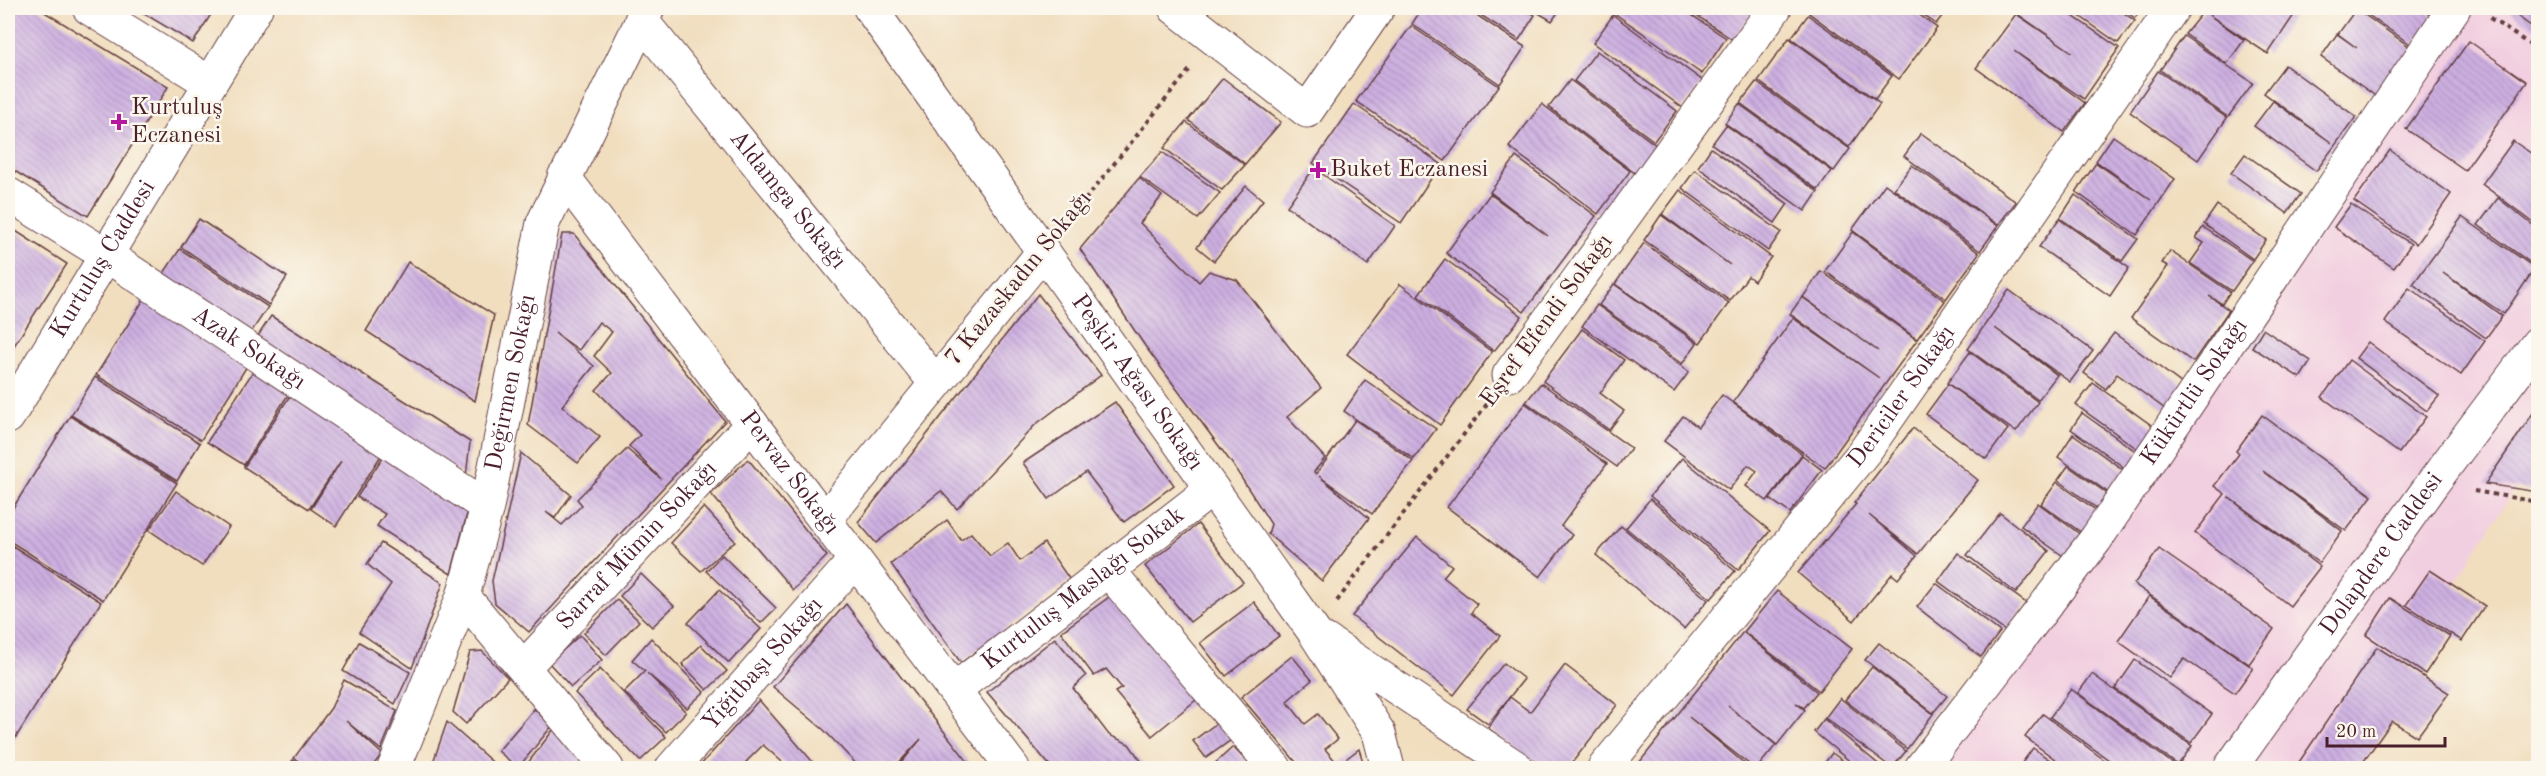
<svg xmlns="http://www.w3.org/2000/svg" width="2546" height="776" viewBox="0 0 2546 776" font-family="'Old Standard TT',serif">
	<defs>
		<pattern id="building-back-hatch" width="6" height="6" patternUnits="userSpaceOnUse" patternTransform="scale(1.5)"><rect width="6" height="6" fill="#ceb0e2"/><path d="M-1 5l2 2M0 0l6 6M5-1l2 2" fill="none" stroke="#a98fb7"/></pattern>
	</defs>
	<rect width="100%" height="100%" fill="#fbf7ec"/>
	<filter id="ink" filterUnits="userSpaceOnUse"><feTurbulence type="fractalNoise" baseFrequency=".0167" numOctaves="2"/><feDisplacementMap in="SourceGraphic" scale="12" xChannelSelector="R" yChannelSelector="G"/><feConvolveMatrix kernelMatrix="1 2 1 2 8 2 1 2 1" color-interpolation-filters="sRGB"/></filter>
	<filter id="wash" filterUnits="userSpaceOnUse"><feTurbulence type="fractalNoise" baseFrequency=".008" numOctaves="4" result="noise"/><feDisplacementMap in="SourceGraphic" scale="24" xChannelSelector="R" yChannelSelector="G"/><feGaussianBlur stdDeviation="1.35" result="paint"/><feColorMatrix in="noise" values="0 0 0 0 0 0 0 0 0 0 0 0 0 0 0 0 0 1.4 0 .05"/><feComposite in="paint" operator="in"/></filter>
	<g filter="url(#wash)">
		<rect width="100%" height="100%" fill="#f1debf"/>
		<path fill="#f2cfe0" d="M2458,8H2538V490L2516,487L2338,768H1921Z"/>
		<g id="blocks">
			<g fill="url(#building-back-hatch)">
				<path d="M8,8H38L168,87L88,216L8,167Z"/>
				<path d="M135,8H215L193,43Z"/>
				<path d="M1422,8H1466L1525,47L1500,84L1412,24Z"/>
				<path d="M1470,8H1523L1535,15L1519,40Z"/>
				<path d="M1530,8H1561L1552,21Z"/>
				<path d="M1617,8H1681L1726,38L1702,74L1614,13Z"/>
				<path d="M1686,8H1756L1733,40Z"/>
				<path d="M1813,8H1910L1937,28L1899,79L1809,13Z"/>
				<path d="M1914,8H1948L1936,24Z"/>
				<path d="M2009,8H2061L2119,48L2084,99L2014,51L2085,103L2064,132L1976,68L2016,14L2072,52Z"/>
				<path d="M2068,8H2117L2135,21L2118,43Z"/>
				<path d="M2120,8H2142L2135,18Z"/>
				<path d="M2206,8H2282L2294,15L2268,54L2209,15L2244,40L2227,64L2185,34Z"/>
				<path d="M2286,8H2300L2295,14Z"/>
				<path d="M2358,8H2421L2434,17L2413,46Z"/>
				<path d="M2506,8H2538V31Z"/>
				<path d="M2356,9L2413,49L2377,97L2321,57L2337,34L2357,48L2338,34Z"/>
				<path d="M1613,15L1703,81L1683,108L1593,43Z"/>
				<path d="M1808,15L1892,76L1875,99L1791,38Z"/>
				<path d="M1411,26L1499,86L1445,161L1356,101Z"/>
				<path d="M2184,36L2253,83L2228,117L2160,70Z"/>
				<path d="M1789,38L1880,104L1849,147L1758,81Z"/>
				<path d="M2469,41L2527,82L2465,170L2406,129Z"/>
				<path d="M1597,51L1677,111L1654,141L1574,81Z"/>
				<path d="M2285,65L2356,117L2316,171L2254,126L2273,101L2332,143L2264,93Z"/>
				<path d="M2158,71L2227,118L2198,160L2130,112Z"/>
				<path d="M1223,78L1281,122L1245,164L1188,120Z"/>
				<path d="M1570,80L1657,146L1636,174L1549,107Z"/>
				<path d="M1756,82L1850,149L1834,171L1740,103Z"/>
				<path d="M1354,104L1441,164L1401,223L1313,163Z"/>
				<path d="M1542,104L1630,171L1598,214L1509,147Z"/>
				<path d="M1739,104L1832,171L1818,190L1725,123Z"/>
				<path d="M1186,122L1245,165L1222,190L1164,148Z"/>
				<path d="M1726,125L1818,192L1805,211L1712,144Z"/>
				<path d="M1921,133L2016,202L1998,225L1904,156Z"/>
				<path d="M2113,136L2175,179L2137,235L2076,192L2096,163L2151,200L2096,161Z"/>
				<path d="M2513,141L2538,158V226L2482,184Z"/>
				<path d="M1711,148L1788,204L1775,223L1698,167Z"/>
				<path d="M2390,150L2451,194L2416,244L2354,201Z"/>
				<path d="M1162,152L1220,193L1198,219L1140,177Z"/>
				<path d="M2245,154L2301,194L2287,213L2231,173Z"/>
				<path d="M1516,157L1596,216L1524,312L1446,253L1490,194L1548,236L1490,192Z"/>
				<path d="M1912,165L1998,226L1980,251L1894,189Z"/>
				<path d="M1314,168L1395,226L1368,265L1287,206Z"/>
				<path d="M1695,170L1781,232L1768,251L1682,188Z"/>
				<path d="M1139,178L1162,196L1140,223L1199,282L1209,271L1237,280L1321,388L1287,417L1325,458L1314,472L1316,474L1355,420L1413,461L1372,514L1319,476L1369,518L1322,581L1268,534L1271,524L1233,465L1145,346L1080,249Z"/>
				<path d="M1885,184L1979,253L1946,299L1852,230Z"/>
				<path d="M1246,186L1263,200L1214,261L1197,247Z"/>
				<path d="M1680,190L1771,257L1754,281L1748,276L1730,301L1644,240L1661,215L1730,265L1662,214Z"/>
				<path d="M2075,195L2138,239L2122,261L2060,218Z"/>
				<path d="M2498,198L2538,229V261L2535,266L2478,225Z"/>
				<path d="M2351,204L2411,244L2394,268L2334,227Z"/>
				<path d="M2217,205L2266,240L2253,259L2204,224Z"/>
				<path d="M2462,217L2535,268L2504,314L2443,273L2502,316L2486,338L2413,284Z"/>
				<path d="M199,219L287,277L269,305L181,247Z"/>
				<path d="M2059,219L2129,268L2110,296L2039,247Z"/>
				<path d="M8,226L67,264L8,355Z"/>
				<path d="M2203,227L2253,261L2232,291L2190,263L2204,243L2196,238Z"/>
				<path d="M1853,232L1945,301L1917,339L1825,271Z"/>
				<path d="M562,234H574L725,421L529,632L495,603L492,581L521,453L571,495L555,518L546,512L562,525L582,505L577,499L627,449L661,479L629,446L640,435L596,390L612,373L594,356L612,332L599,322L579,350L555,333L594,366L562,406L600,437L578,463L528,425Z"/>
				<path d="M1644,243L1729,303L1700,343L1615,284Z"/>
				<path d="M180,249L268,307L250,334L162,276Z"/>
				<path d="M2170,251L2230,292L2222,304L2209,296L2229,310L2193,362L2131,318L2168,266L2162,263Z"/>
				<path d="M1445,259L1522,316L1494,351L1418,295Z"/>
				<path d="M408,262L494,315L475,401L366,331Z"/>
				<path d="M1821,271L1917,340L1825,468L1733,402L1793,318L1879,378L1790,314L1802,297L1878,351L1803,297Z"/>
				<path d="M1400,284L1492,352L1440,425L1347,354Z"/>
				<path d="M1614,284L1697,343L1682,364L1599,305Z"/>
				<path d="M2409,288L2485,341L2461,375L2385,322Z"/>
				<path d="M2009,290L2093,351L2070,382L1995,328L2057,375L2038,400L1968,349Z"/>
				<path d="M1038,294L1101,375L1035,425L957,509L941,491L876,543L858,522Z"/>
				<path d="M144,299L247,366L201,440L96,375Z"/>
				<path d="M1597,305L1689,372L1674,392L1582,326Z"/>
				<path d="M271,316L470,442L466,477L256,339Z"/>
				<path d="M1582,329L1624,360L1600,393L1624,411L1609,430L1543,381Z"/>
				<path d="M2263,329L2311,361L2300,378L2252,347Z"/>
				<path d="M2114,333L2186,387L2168,411L2117,374L2106,389L2084,373Z"/>
				<path d="M2368,342L2439,396L2427,411L2356,358Z"/>
				<path d="M1970,352L2038,402L2016,432L1947,383Z"/>
				<path d="M2349,360L2426,417L2399,453L2322,397Z"/>
				<path d="M254,370L289,393L244,465L207,442Z"/>
				<path d="M95,377L200,443L177,481L71,415Z"/>
				<path d="M1365,380L1436,429L1414,459L1344,411Z"/>
				<path d="M1541,383L1631,448L1617,467L1526,402Z"/>
				<path d="M2093,383L2158,430L2142,452L2076,405Z"/>
				<path d="M1948,384L2008,429L1986,459L1926,414Z"/>
				<path d="M291,394L382,454L336,526L311,509L341,461L309,509L244,467Z"/>
				<path d="M1722,395L1802,454L1767,501L1746,486L1757,471L1748,465L1729,490L1664,441L1683,416L1698,427Z"/>
				<path d="M1115,402L1174,485L1124,522L1086,472L1049,499L1023,463Z"/>
				<path d="M1525,403L1607,464L1561,526L1572,535L1540,577L1447,507Z"/>
				<path d="M2538,406V492L2485,484Z"/>
				<path d="M2082,413L2141,455L2129,471L2071,429Z"/>
				<path d="M2262,415L2372,496L2346,531L2263,471L2342,531L2319,563L2228,497L2320,567L2290,606L2195,533L2225,494L2214,486L2239,454L2236,451Z"/>
				<path d="M70,416L177,483L103,600L8,540V516Z"/>
				<path d="M1913,428L1978,480L1918,554L1869,515L1917,556L1898,579L1892,574L1854,621L1798,573L1856,504L1854,503Z"/>
				<path d="M2073,434L2129,474L2113,496L2058,457Z"/>
				<path d="M384,455L468,510L451,574L377,526L385,514L357,497Z"/>
				<path d="M1802,455L1822,470L1790,513L1770,499Z"/>
				<path d="M1682,458L1770,531L1738,570L1650,496Z"/>
				<path d="M748,459L827,556L793,590L711,494Z"/>
				<path d="M2068,466L2112,497L2102,512L2058,480Z"/>
				<path d="M2057,482L2101,514L2085,535L2041,504Z"/>
				<path d="M176,491L229,527L202,566L149,530Z"/>
				<path d="M1650,499L1735,571L1711,599L1626,528Z"/>
				<path d="M2038,503L2081,535L2066,558L2021,526Z"/>
				<path d="M704,507L735,541L701,571L671,543Z"/>
				<path d="M2000,513L2049,551L2016,593L1967,555Z"/>
				<path d="M947,520L961,540L971,533L990,556L1008,543L1020,561L1044,543L1070,580L961,663L891,564Z"/>
				<path d="M1198,524L1243,582L1190,622L1145,566Z"/>
				<path d="M1621,526L1708,600L1684,629L1596,555Z"/>
				<path d="M1417,537L1452,566L1443,577L1477,604L1471,613L1500,636L1454,695L1352,616Z"/>
				<path d="M8,543L101,602L8,750Z"/>
				<path d="M381,543L443,583L412,668L359,632L391,584L367,564Z"/>
				<path d="M2159,549L2274,629L2249,664L2134,584Z"/>
				<path d="M1958,553L2026,603L2005,631L1938,581Z"/>
				<path d="M722,555L776,608L761,623L706,571Z"/>
				<path d="M2430,570L2485,606L2462,641L2406,605Z"/>
				<path d="M641,574L674,606L652,627L620,596Z"/>
				<path d="M1936,583L2000,632L1981,657L1917,607Z"/>
				<path d="M719,590L761,629L729,663L688,623Z"/>
				<path d="M1777,591L1852,649L1819,691L1744,632Z"/>
				<path d="M1112,595L1196,700L1152,736L1115,692L1122,688L1106,669L1094,676L1061,632Z"/>
				<path d="M2149,596L2253,668L2235,693L2184,659L2170,678L2118,641Z"/>
				<path d="M2390,598L2450,636L2425,674L2366,635Z"/>
				<path d="M617,600L639,621L606,655L584,633Z"/>
				<path d="M1254,602L1279,636L1226,676L1200,643Z"/>
				<path d="M846,604L901,677L973,768H897L921,739L894,768H860L824,730L773,687Z"/>
				<path d="M1743,632L1817,692L1804,708L1796,703L1805,710L1777,745L1728,706L1776,745L1757,768H1754L1689,717L1745,764L1741,768H1635Z"/>
				<path d="M580,635L602,660L571,687L549,663Z"/>
				<path d="M651,638L704,692L687,708L647,673L686,712L666,732L624,692L645,671L632,660Z"/>
				<path d="M1055,638L1086,676L1073,688L1109,735L1129,744L1146,768H1052L987,692Z"/>
				<path d="M359,642L410,672L395,704L343,671Z"/>
				<path d="M1879,643L1947,696L1933,713L1865,660Z"/>
				<path d="M701,645L727,671L707,690L682,664Z"/>
				<path d="M2377,647L2449,693L2417,737L2392,721L2359,768H2295Z"/>
				<path d="M482,651L508,678L466,724L453,712L470,652Z"/>
				<path d="M1292,656L1312,680L1287,701L1305,724L1318,714L1338,739L1325,749L1338,764L1332,768H1301L1241,697Z"/>
				<path d="M2135,660L2212,714L2191,743L2115,689Z"/>
				<path d="M1504,663L1524,679L1488,724L1467,709Z"/>
				<path d="M1565,665L1617,705L1568,768H1543L1488,728L1510,697L1530,712Z"/>
				<path d="M1872,667L1933,714L1907,749L1845,700Z"/>
				<path d="M600,669L666,737L640,761L575,693Z"/>
				<path d="M2092,674L2192,746L2178,765L2078,693Z"/>
				<path d="M344,680L397,711L381,750L346,721L382,754L371,768H308L294,758L331,708Z"/>
				<path d="M2071,689L2176,766L2175,768H2120L2050,717Z"/>
				<path d="M1840,698L1906,751L1892,768L1825,718Z"/>
				<path d="M759,700L812,761L806,768H789L763,745L746,762L753,768H698Z"/>
				<path d="M534,709L552,726L518,768L498,751Z"/>
				<path d="M2043,714L2115,768H2067L2025,737Z"/>
				<path d="M1824,719L1883,768H1858L1814,732Z"/>
				<path d="M447,722L499,768H431Z"/>
				<path d="M1218,722L1231,740L1206,758L1193,741Z"/>
				<path d="M554,729L592,768H524Z"/>
				<path d="M1233,747L1253,768H1210Z"/>
				<path d="M2033,748L2061,768L2019,767Z"/>
				<path d="M1359,749L1365,768H1334Z"/>
				<path d="M1832,753L1853,768H1821Z"/>
				<path d="M293,760L306,768H286Z"/>
			</g>
		</g>
	</g>
	<g filter="url(#ink)">
		<use href="#blocks" fill-opacity="0" stroke="#633c41" stroke-width="1.5"/>
		<g fill="none" stroke-linecap="round" stroke-linejoin="round">
			<g stroke="#633c41" stroke-width="35">
				<g id="minor">
					<path d="M89,8L210,83"/>
					<path id="s1" d="M870,8L1314,632L1379,733L1388,768"/>
					<path d="M1175,8L1307,111L1378,8"/>
					<path id="s2" d="M641,20L935,382"/>
					<path id="s3" d="M564,177L1013,768"/>
					<path id="s4" d="M8,194L106,255L487,507"/>
					<path d="M1509,375L1775,8"/>
					<path id="s5" d="M8,417L256,8"/>
					<path d="M825,520L1043,252"/>
					<path d="M1108,570L1275,768"/>
					<path d="M463,596L607,768"/>
					<path d="M1325,640L1517,768"/>
					<path id="s6" d="M524,667L752,424"/>
					<path id="s7" d="M954,690L1212,489"/>
					<path id="s8" d="M394,768L463,596L487,507L543,223L648,8"/>
					<path id="s9" d="M672,768L855,560"/>
					<path id="s10" d="M1604,768L1865,451L2173,8"/>
					<path id="s11" d="M1921,768L2096,539L2454,8"/>
				</g>
			</g>
			<g stroke="#633c41" stroke-width="35">
				<g id="major">
					<path id="s12" d="M2230,768L2432,484L2538,343"/>
				</g>
			</g>
			<g stroke="#633c41" stroke-width="4" stroke-dasharray="4.5 4.5" stroke-linecap="butt">
				<path d="M2490,18L2538,50"/>
				<path d="M1068,221L1191,68"/>
				<path d="M2474,491L2538,502"/>
				<path d="M1337,601L1487,404"/>
			</g>
			<use href="#minor" stroke="#fff" stroke-width="33"/>
			<use href="#major" stroke="#fff" stroke-width="33"/>
		</g>
	</g>
	<g fill="#b5179e" stroke="#fbf7ec" stroke-width="2">
		<path d="M116 113h6v6h6v6h-6v6h-6v-6h-6v-6h6z"/>
		<path d="M1315 161h6v6h6v6h-6v6h-6v-6h-6v-6h6z"/>
	</g>
	<g text-anchor="middle" dominant-baseline="central" stroke-width="5" stroke-linejoin="round" paint-order="stroke">
		<g font-size="24" fill="#4a1f2b" stroke="#fbf7ec" text-anchor="start">
			<text x="131" y="108">Kurtuluş<tspan x="131" dy="28">Eczanesi</tspan></text>
			<text x="1330" y="170">Buket Eczanesi</text>
		</g>
		<g font-size="24" fill="#4a1f2b" stroke="#fbf7ec">
			<text stroke="none"><textPath href="#s2" startOffset="232">Aldamga Sokağı</textPath></text>
			<text stroke="none"><textPath href="#s5" startOffset="184">Kurtuluş Caddesi</textPath></text>
			<text transform="translate(1019 279) rotate(-51)">7 Kazaskadın Sokağı</text>
			<text transform="translate(1547 321) rotate(-54)">Eşref Efendi Sokağı</text>
			<text stroke="none"><textPath href="#s4" startOffset="286">Azak Sokağı</textPath></text>
			<text stroke="none"><textPath href="#s8" startOffset="404">Değirmen Sokağı</textPath></text>
			<text stroke="none"><textPath href="#s1" startOffset="460">Peşkir Ağası Sokağı</textPath></text>
			<text stroke="none"><textPath href="#s11" startOffset="465">Kükürtlü Sokağı</textPath></text>
			<text stroke="none"><textPath href="#s10" startOffset="476">Dericiler Sokağı</textPath></text>
			<text stroke="none"><textPath href="#s3" startOffset="372">Pervaz Sokağı</textPath></text>
			<text stroke="none"><textPath href="#s6" startOffset="166">Sarraf Mümin Sokağı</textPath></text>
			<text stroke="none"><textPath href="#s12" startOffset="262">Dolapdere Caddesi</textPath></text>
			<text stroke="none"><textPath href="#s7" startOffset="164">Kurtuluş Maslağı Sokak</textPath></text>
			<text stroke="none"><textPath href="#s9" startOffset="138">Yiğitbaşı Sokağı</textPath></text>
		</g>
	</g>
	<rect width="2546" height="776" fill="none" stroke="#fbf7ec" stroke-width="30"/>
	<path d="M2327 737v9h118v-9" fill="none" stroke="#4a1f2b" stroke-width="3"/>
	<text x="2336" y="737" font-size="18" fill="#4a1f2b" stroke="#fbf7ec" stroke-width="4.5" paint-order="stroke">20 m</text>
</svg>
